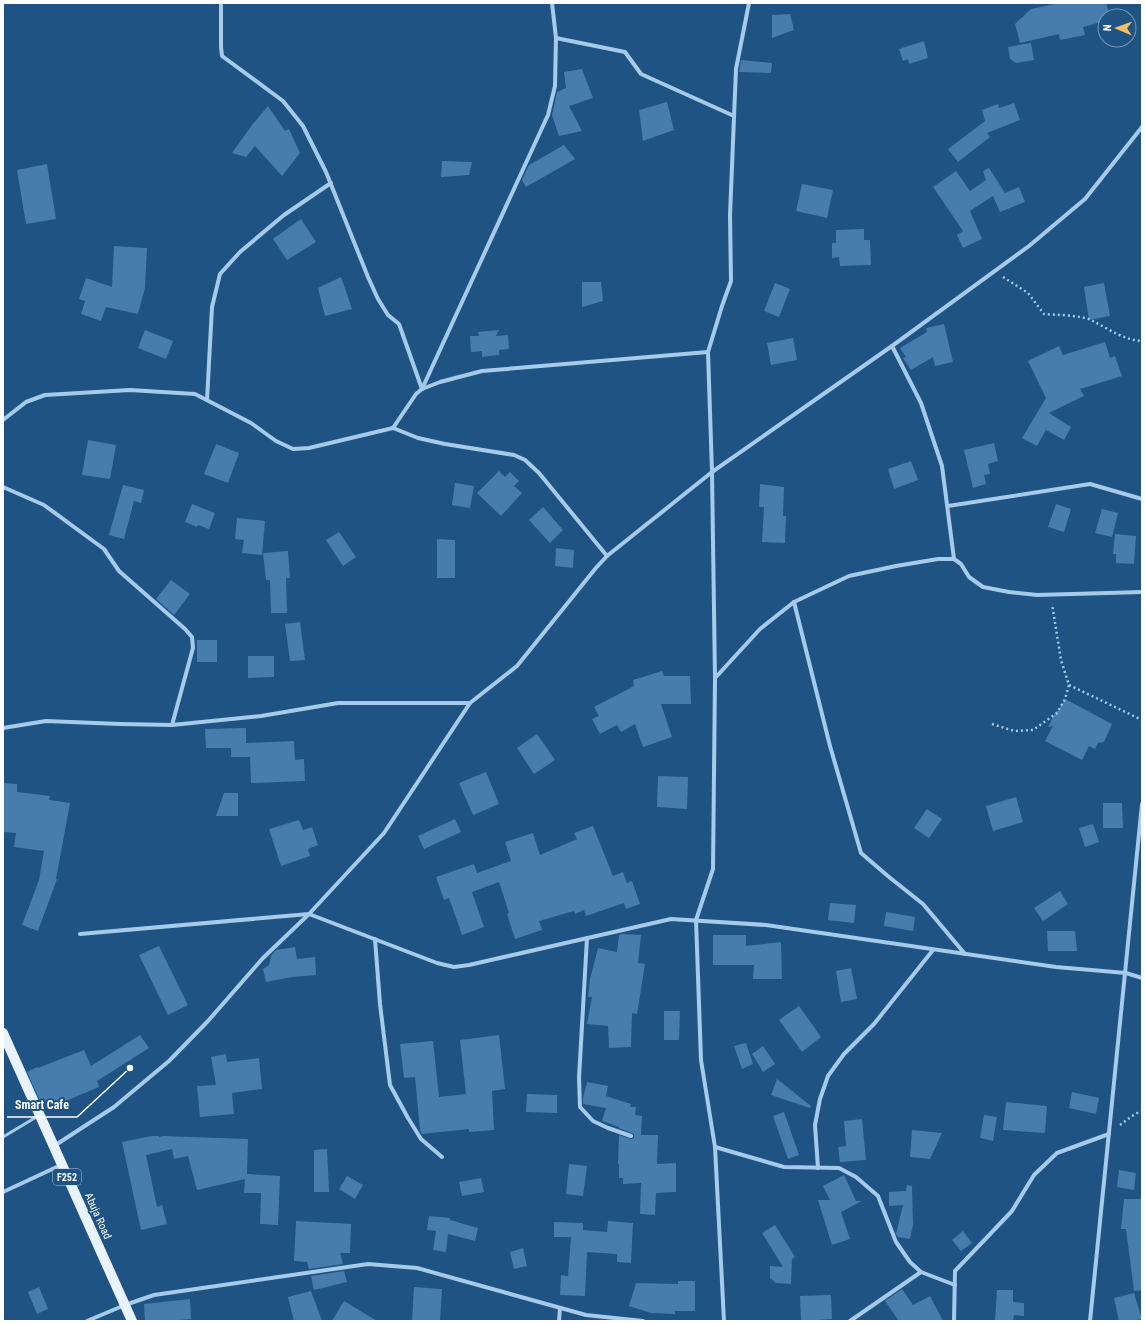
<svg xmlns="http://www.w3.org/2000/svg" width="1145" height="1324" viewBox="0 0 1145 1324" font-family="'Roboto Condensed',sans-serif">
	<rect width="100%" height="100%" fill="#1e5383"/>
	<g fill="#467dac">
		<path d="M1059,3H1106L1110,16H1105V21L1083,27L1085,35L1060,40L1059,34L1020,43L1015,24L1031,9Z"/>
		<path d="M790,14L794,30L772,38V15Z"/>
		<path d="M924,41L928,58L909,64L908,59L903,61L899,49Z"/>
		<path d="M1031,43L1034,60L1016,63L1010,59L1008,47Z"/>
		<path d="M741,60L772,63L771,73L739,72Z"/>
		<path d="M582,69L593,98L569,106L582,131L559,136L552,115L557,92L566,88L564,72Z"/>
		<path d="M667,102L674,130L643,141L639,110Z"/>
		<path d="M1014,103L1020,120L987,133L990,137L958,162L948,149L985,121L982,110L998,104L999,108Z"/>
		<path d="M268,106L285,131L289,129L300,153L282,176L255,146L246,157L232,153L252,125Z"/>
		<path d="M564,145L575,159L526,187L522,180L529,165Z"/>
		<path d="M442,161L472,162L469,175L441,177Z"/>
		<path d="M47,164L56,219L26,224L17,170Z"/>
		<path d="M989,168L1005,193L1019,187L1025,202L1000,212L993,196L970,211L982,239L963,248L957,235L963,231L933,187L956,171L970,191L986,180L983,171Z"/>
		<path d="M802,184L833,190L827,218L796,211Z"/>
		<path d="M301,219L316,242L287,260L273,239Z"/>
		<path d="M864,229V240H870L871,265L840,266L839,257L832,258V243H836V230Z"/>
		<path d="M114,246L147,248L145,288L138,314L106,307L101,321L81,314L85,301L79,299L86,278L112,287Z"/>
		<path d="M341,277L352,309L325,316L318,288Z"/>
		<path d="M582,282H601L603,301L582,307Z"/>
		<path d="M775,283L790,289L779,317L764,311Z"/>
		<path d="M1104,283L1110,316L1089,320L1084,287Z"/>
		<path d="M944,324L953,362L935,366L933,357L911,370L903,358L906,357L900,348L927,332L926,328Z"/>
		<path d="M145,330L173,341L166,359L138,348Z"/>
		<path d="M499,330L496,336L508,335L509,349L499,350V355L482,357V351L471,352L470,336H479L478,332Z"/>
		<path d="M793,338L797,360L771,365L767,343Z"/>
		<path d="M1105,342L1110,358L1115,356L1122,376L1080,389L1084,396L1049,413L1071,427L1064,440L1046,430L1037,446L1022,438L1046,398L1028,361L1059,346L1063,355Z"/>
		<path d="M88,440L116,445L110,479L82,475Z"/>
		<path d="M994,443L998,461L988,464L990,474L984,475L986,484L973,488L964,450Z"/>
		<path d="M216,444L239,453L228,483L204,474Z"/>
		<path d="M911,461L918,480L894,489L888,469Z"/>
		<path d="M499,471L505,477L510,472L519,481L514,486L522,493L501,516L477,493Z"/>
		<path d="M455,483L474,486L470,508L452,505Z"/>
		<path d="M760,484L784,487L783,516H786L785,543L762,542L764,507H759Z"/>
		<path d="M123,485L144,490L141,503L134,501L124,539L109,535Z"/>
		<path d="M192,504L215,513L209,529L198,525L197,527L185,522Z"/>
		<path d="M1056,504L1071,509L1064,532L1048,527Z"/>
		<path d="M543,507L563,530L550,543L529,520Z"/>
		<path d="M1102,509L1118,513L1112,537L1095,533Z"/>
		<path d="M237,518L265,521L262,555L242,553L244,540L235,539Z"/>
		<path d="M339,532L356,557L343,566L326,540Z"/>
		<path d="M1115,534L1136,536L1134,564L1116,563V554H1113Z"/>
		<path d="M437,539L455,540V578H437Z"/>
		<path d="M556,548L574,550L573,568L555,566Z"/>
		<path d="M288,551L290,578H286L287,613H271L270,580H266L263,553Z"/>
		<path d="M171,580L190,594L174,615L156,599Z"/>
		<path d="M300,622L305,660L290,661L285,624Z"/>
		<rect x="197" y="640" width="20" height="22"/>
		<path d="M248,656H274V677L248,678Z"/>
		<path d="M662,671L664,676H690L691,704H661L672,737L643,747L635,724L621,732L617,725L600,734L592,719L599,716L594,707L634,686L633,680Z"/>
		<path d="M1065,699L1112,724L1104,742L1098,743L1095,749L1089,746L1082,760L1045,741L1053,726L1048,727L1056,711H1058Z"/>
		<path d="M246,728V743L294,741L295,760L304,759L305,781L251,783L250,757H231V748H206L205,729Z"/>
		<path d="M537,734L555,760L534,774L517,748Z"/>
		<path d="M486,772L499,804L473,815L459,783Z"/>
		<path d="M658,776L688,777L687,809L657,807Z"/>
		<path d="M3,783L17,784V792L50,796L49,800L70,803L56,879H57L38,931L22,925L39,880L44,851L14,847L16,833L3,832Z"/>
		<path d="M224,793H238V816H216Z"/>
		<path d="M1016,797L1023,822L993,831L986,806Z"/>
		<path d="M1103,803H1122L1123,828H1103Z"/>
		<path d="M927,809L942,819L929,838L914,828Z"/>
		<path d="M455,819L461,832L424,849L418,836Z"/>
		<path d="M299,820L303,830L312,827L318,845L308,849L310,856L281,866L269,829Z"/>
		<path d="M1093,824L1099,842L1085,847L1079,828Z"/>
		<path d="M593,826L613,876L623,872L627,883L632,881L640,904L626,909L624,903L586,916L584,910L575,914L574,911L539,921L542,930L515,939L507,914L509,913L499,882L472,892L484,927L462,935L449,898L444,900L436,877L474,864L477,873L511,861L505,842L533,833L540,855L577,839L574,833Z"/>
		<path d="M1060,891L1068,904L1043,921L1034,908Z"/>
		<path d="M830,903L856,905L854,923L828,920Z"/>
		<path d="M886,912L915,917L913,931L884,926Z"/>
		<path d="M1047,931H1075L1077,951H1048Z"/>
		<path d="M622,934L641,935L638,963L645,964L637,1014L632,1013L631,1047L609,1048L608,1026L587,1024L592,997H588L590,979L598,948L617,952L619,935Z"/>
		<path d="M713,935H746V946L781,942L782,979H753L754,965H713Z"/>
		<path d="M159,946L188,1005L168,1015L139,955Z"/>
		<path d="M295,947L297,959L315,957L316,975L292,977L266,982L263,969L269,965L271,956L276,950Z"/>
		<path d="M851,968L857,999L841,1002L836,971Z"/>
		<path d="M799,1006L821,1037L802,1052L779,1020Z"/>
		<path d="M664,1011H680L679,1040H664Z"/>
		<path d="M140,1035L149,1048L97,1081L99,1087L44,1110L27,1072L37,1067L38,1068L84,1050L91,1066Z"/>
		<path d="M499,1035L505,1089L492,1091L494,1130L469,1132V1129L422,1134L420,1130L415,1077L404,1078L400,1044L433,1041L439,1097L466,1094L460,1040Z"/>
		<path d="M746,1043L753,1064L742,1069L734,1046Z"/>
		<path d="M763,1046L775,1064L763,1072L752,1054Z"/>
		<path d="M226,1054L227,1062L259,1058L262,1089L232,1093L234,1114L200,1117L197,1086L216,1085L211,1057Z"/>
		<path d="M777,1079L811,1106L810,1108L771,1095Z"/>
		<path d="M587,1082L608,1086L606,1096L631,1104L630,1107H636L635,1115L642,1116L641,1135H658L657,1164L676,1163V1192L656,1193L655,1215L640,1214L641,1183L623,1184V1178H619V1164H618L619,1135L631,1139L634,1138V1134L619,1128V1127L602,1121L606,1108L583,1104V1098Z"/>
		<path d="M1072,1092L1099,1098L1096,1114L1069,1108Z"/>
		<path d="M527,1094L557,1095V1113L526,1112Z"/>
		<path d="M1006,1102L1047,1106L1045,1133L1003,1130Z"/>
		<path d="M784,1112L799,1155L788,1159L773,1116Z"/>
		<path d="M984,1115L997,1117L993,1141L980,1138Z"/>
		<path d="M862,1119L866,1160L840,1162L838,1147L846,1146L844,1121Z"/>
		<path d="M912,1130L942,1133L930,1159L910,1157Z"/>
		<path d="M151,1136H159V1137L163,1136L248,1139L247,1174L280,1176L278,1225L260,1224L261,1193H244L245,1179L197,1190L188,1156L174,1159L172,1149L146,1155L157,1207L162,1205L167,1224L141,1230L122,1142Z"/>
		<path d="M327,1149L329,1192H314V1150Z"/>
		<path d="M569,1164L587,1166L583,1196L566,1194Z"/>
		<path d="M1119,1170L1136,1173L1134,1190L1117,1187Z"/>
		<path d="M844,1175L856,1201H862L841,1212L850,1239L832,1245L818,1200H830L823,1186Z"/>
		<path d="M347,1176L363,1185L355,1199L339,1189Z"/>
		<path d="M481,1178L484,1192L462,1196L459,1182Z"/>
		<path d="M907,1185L912,1186L913,1225L910,1239L898,1237L896,1234L903,1205L889,1206V1192L906,1191Z"/>
		<path d="M1124,1199H1142V1290L1134,1291L1126,1229H1121Z"/>
		<path d="M429,1216L450,1218V1220L478,1228L475,1241L448,1234L446,1252L433,1250L436,1231L427,1230Z"/>
		<path d="M296,1221L351,1224L350,1253H340L343,1264L309,1269L307,1262L294,1261Z"/>
		<path d="M608,1221L633,1223L631,1263L617,1262V1254L587,1252L585,1296L560,1295L561,1275L568,1276L571,1237H554V1222L583,1223V1230L607,1232Z"/>
		<path d="M775,1225L795,1257L792,1259L791,1284L776,1283L770,1278V1266L783,1267L762,1233Z"/>
		<path d="M963,1231L972,1243L961,1251L952,1240Z"/>
		<path d="M523,1248L527,1266L514,1269L510,1252Z"/>
		<path d="M344,1271L347,1282L314,1290L311,1276Z"/>
		<path d="M678,1281H695V1311H675V1314L651,1313L629,1306L636,1283L678,1284Z"/>
		<path d="M39,1287L48,1309L37,1314L28,1292Z"/>
		<path d="M414,1287L442,1289L440,1321H412Z"/>
		<path d="M902,1289L913,1305L930,1296L943,1321H899L885,1301Z"/>
		<path d="M997,1290H1013V1302L1024,1303V1316L1014,1315L1013,1321H995Z"/>
		<path d="M311,1291L322,1321H294L288,1297Z"/>
		<path d="M1134,1293L1142,1319L1131,1321H1119L1114,1298Z"/>
		<path d="M831,1295L832,1319L801,1321L800,1296Z"/>
		<path d="M190,1299L191,1319L169,1321H145L144,1304Z"/>
		<path d="M344,1301L377,1321H332Z"/>
	</g>
	<g fill="none" stroke-linecap="round" stroke-linejoin="round">
		<g stroke="#a5caea" stroke-width="2.5" stroke-dasharray="2 3" stroke-linecap="butt">
			<path d="M1003,277L1028,293L1044,314C1056,315 1080,315 1091,320C1107,328 1123,340 1142,341"/>
			<path d="M1069,685L1142,720"/>
			<path d="M992,724L1014,731L1033,730L1057,713L1065,699L1069,685L1061,660L1052,604"/>
			<path d="M1120,1125L1135,1114L1142,1111"/>
		</g>
		<path stroke="#a5caea" stroke-width="3" d="M3,1137L38,1116"/>
		<g stroke="#a5caea" stroke-width="4">
			<path d="M221,3V47L222,56L283,101L303,126L326,172L368,277L378,299L388,315L399,324L422,389"/>
			<path d="M556,38L625,52L641,74L734,116"/>
			<path d="M892,346L921,403L942,466L954,559"/>
			<path d="M422,389L548,115L555,86L556,38L552,3"/>
			<path d="M207,400L212,307L220,274L240,252L284,215L331,183"/>
			<path d="M3,420L26,402L45,395L130,390L195,394L251,423L276,441L293,449L309,448L393,428L418,438L445,444L514,455L525,460L539,473L607,556"/>
			<path d="M393,428L416,394L422,389L440,382L482,371L708,352"/>
			<path d="M3,487L44,505L104,549L119,571L185,629L192,637L193,648L172,725"/>
			<path d="M948,506L1090,484L1142,499"/>
			<path d="M794,602L830,746L861,853L889,877L923,904L965,954"/>
			<path d="M716,677L760,629L794,602L849,576L896,566L938,559H954L961,564L969,577L983,587L1009,592L1037,595L1142,592"/>
			<path d="M3,728L46,721L120,724L172,725L261,716L338,703H470"/>
			<path d="M80,934L309,914L437,963L454,967L469,965L671,919L766,925L1056,967L1126,973L1142,978"/>
			<path d="M587,938L579,1078L580,1107L593,1121L608,1128L631,1136"/>
			<path d="M375,939L380,1004L390,1085L408,1118L421,1139L442,1157"/>
			<path d="M54,1146L114,1107L169,1061L208,1021L263,958L309,914L384,833L470,703L517,666L595,569L607,556L712,472L892,346L1029,246L1085,199L1142,127"/>
			<path d="M715,1147L784,1167L839,1168L856,1177L878,1196L896,1242L910,1262L921,1272L955,1285"/>
			<path d="M818,1168L815,1125L820,1099L828,1076L844,1054L874,1024L933,950"/>
			<path d="M3,1192L61,1165"/>
			<path d="M87,1321L125,1305L154,1295L368,1264L417,1268L586,1315L643,1321"/>
			<path d="M559,1321L560,1308"/>
			<path d="M724,1321L715,1147L701,1060L696,920L713,869L715,678L712,472L708,352L722,306L731,281L730,215L736,69L749,3"/>
			<path d="M850,1321L921,1272"/>
			<path d="M954,1321L955,1271L1012,1211L1034,1175L1057,1153L1109,1134"/>
			<path d="M1090,1321L1142,804"/>
		</g>
		<path stroke="#e8f3fe" stroke-width="10" d="M3,1033L132,1321"/>
	</g>
	<g text-anchor="middle" dominant-baseline="central" stroke-width="4" stroke-linejoin="round" paint-order="stroke">
		<rect fill="#1e5383" stroke="#bccbda" stroke-width="1" x="53" y="1169" width="28" height="16" rx="3"/>
		<g font-size="10" font-weight="bold" fill="#fff">
			<text x="67" y="1177">F252</text>
		</g>
		<g font-size="11" fill="#fff" stroke="#1e5383">
			<text transform="translate(98 1216) rotate(66)">Abuja Road</text>
		</g>
	</g>
	<path fill="none" stroke="#fff" stroke-width="1.5" d="M130 1068L77 1117H7"/>
	<circle fill="#fff" stroke="#1e5383" stroke-width="1.5" cx="130" cy="1068" r="4"/>
	<g font-size="12" text-anchor="middle" font-weight="bold" fill="#fff" stroke="#1e5383" stroke-width="4" stroke-linejoin="round" paint-order="stroke">
		<text x="42" y="1109">Smart Cafe</text>
	</g>
	<rect width="1145" height="1324" fill="none" stroke="#ffffff" stroke-width="8"/>
	<g transform="translate(1117 28) rotate(272)"><circle r="19" fill="#1e5383" stroke="#7898b5"/>
	<path d="M0-3L7 15L0 10L-7 15Z" fill="#f8c064"/>
	<text y="-6" font-size="11" font-weight="bold" text-anchor="middle" fill="#ffffff">N</text>
	</g>
</svg>
